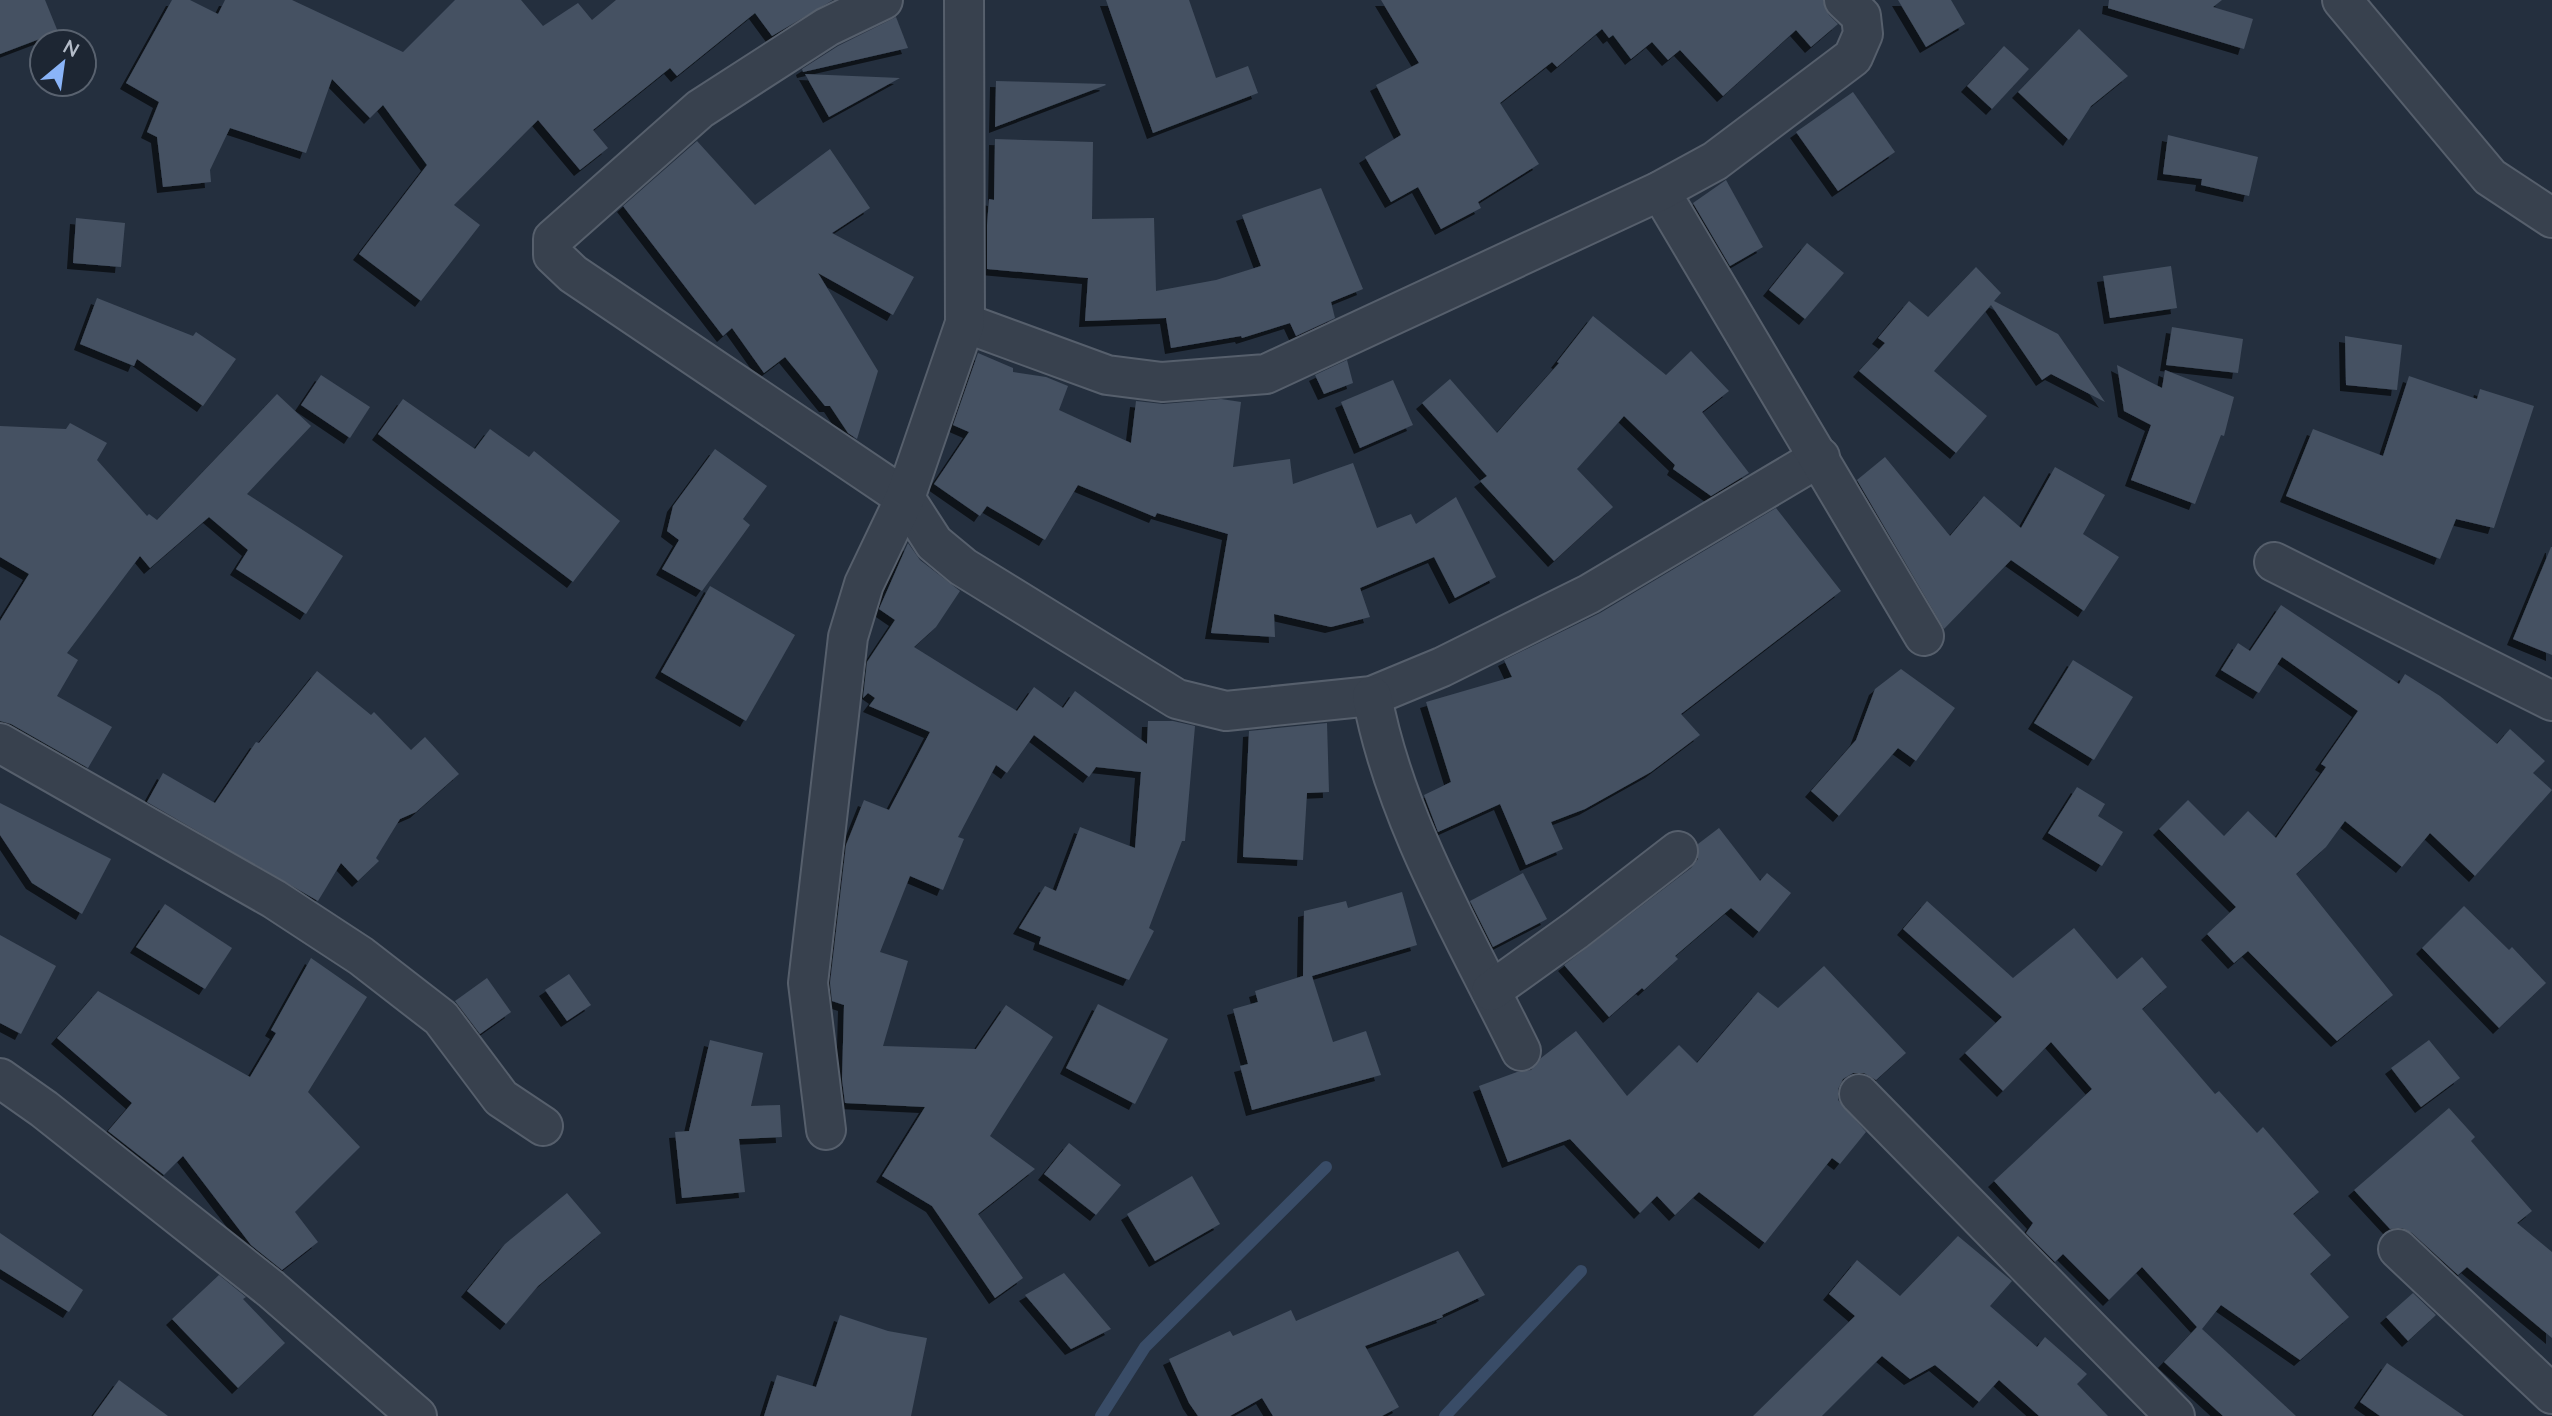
<svg xmlns="http://www.w3.org/2000/svg" width="2552" height="1416" viewBox="0 0 2552 1416" font-family="Lato,sans-serif">
	<defs>
		<filter id="shadow"><feDropShadow dx="-6" dy="6" stdDeviation="0" flood-color="#0009"/></filter>
	</defs>
	<rect width="100%" height="100%" fill="#242f3e"/>
	<g fill="none" stroke-linecap="round" stroke-linejoin="round">
		<g stroke="#394c67" stroke-width="12">
			<path d="M1101,1416L1145,1347L1326,1167"/>
			<path d="M1445,1416L1581,1271"/>
		</g>
	</g>
	<g fill="#455162" filter="url(#shadow)">
		<path d="M0,0H45L58,32L0,54Z"/>
		<path d="M172,0H190L218,14L225,0H292L403,52L455,0H521L543,26L578,3L592,20L616,0H833L772,36L755,13L677,76L670,68L593,130L608,148L580,170L538,120L454,205L480,225L421,301L359,254L427,165L383,105L370,118L332,79L306,153L230,128L210,170L211,182L163,187L157,137L147,132L159,102L126,83Z"/>
		<path d="M1106,0H1189L1216,78L1248,66L1258,93L1153,133Z"/>
		<path d="M1381,0H1823L1829,15L1838,24L1811,47L1796,30L1723,96L1680,50L1668,60L1652,42L1631,59L1613,35L1609,38L1602,29L1557,67L1552,62L1500,103L1539,164L1478,202L1481,208L1441,229L1418,187L1391,202L1365,157L1401,135L1376,85L1419,63Z"/>
		<path d="M1898,0H1951L1965,24L1926,47Z"/>
		<path d="M2109,0H2222L2213,7L2253,19L2244,49L2108,8Z"/>
		<path d="M896,17L908,48L803,72L802,69L838,46Z"/>
		<path d="M2079,29L2128,76L2091,106L2069,140L2018,92Z"/>
		<path d="M2004,46L2029,69L1992,109L1967,86Z"/>
		<path d="M805,74L900,78L829,117Z"/>
		<path d="M996,81L1105,84L1106,85L995,127Z"/>
		<path d="M1853,92L1895,152L1838,191L1796,132Z"/>
		<path d="M2168,135L2258,157L2249,196L2201,185L2202,179L2163,174Z"/>
		<path d="M995,139L1093,142L1092,219L1154,218L1156,291L1216,280L1261,266L1242,215L1321,188L1363,289L1331,302L1335,318L1296,336L1290,323L1242,338L1241,336L1171,348L1166,318L1085,321L1088,278L987,269V225L989,199L994,200Z"/>
		<path d="M697,141L755,205L830,149L870,208L832,233L914,277L893,315L818,273L878,371L857,439L848,433L830,406H825L785,357L764,373L732,328L723,336L623,206Z"/>
		<path d="M1726,180L1763,247L1730,266L1693,203Z"/>
		<path d="M76,218L125,223L121,267L73,263Z"/>
		<path d="M1807,243L1844,273L1805,319L1769,290Z"/>
		<path d="M2171,266L2177,308L2110,318L2103,276Z"/>
		<path d="M1976,267L2001,293L1994,301L2058,334L2105,402L2051,374L2042,380L1991,305L1934,371L1987,416L1956,453L1859,371L1885,343L1878,338L1909,301L1928,317Z"/>
		<path d="M97,298L193,336L196,332L236,359L203,406L137,359L134,366L80,344Z"/>
		<path d="M1593,316L1666,375L1691,351L1729,391L1702,412L1749,473L1711,496L1673,469L1675,465L1624,416L1577,469L1613,507L1554,561L1480,481L1487,476L1422,403L1450,379L1497,433L1559,363L1557,362Z"/>
		<path d="M2172,327L2243,339L2238,373L2166,365Z"/>
		<path d="M2345,336L2402,345L2397,390L2346,385Z"/>
		<path d="M978,353L1013,368V372L1046,377L1068,386L1059,410L1131,443L1136,401L1163,404L1221,399L1241,402L1233,467L1290,459L1293,484L1353,463L1377,528L1411,514L1416,524L1456,497L1496,577L1455,598L1434,557L1360,588L1370,617L1331,627L1274,614L1275,637L1211,633L1228,534L1157,513L1155,517L1078,485L1045,540L987,506L980,516L934,484L969,432L953,425Z"/>
		<path d="M1347,360L1353,383L1324,394L1315,375Z"/>
		<path d="M2117,365L2162,388L2165,370L2234,397L2224,436L2221,435L2195,504L2131,480L2151,425L2124,411Z"/>
		<path d="M321,375L370,407L350,438L301,405Z"/>
		<path d="M2409,376L2477,399L2480,389L2534,406L2494,528L2456,519L2440,559L2286,496L2313,429L2383,456Z"/>
		<path d="M1393,380L1413,425L1360,448L1341,402Z"/>
		<path d="M277,394L311,426L247,494L343,556L306,614L236,569L248,550L209,517L150,568L140,556L67,653L78,660L57,696L112,727L88,768L11,724L0,721V621L29,574L0,557V426L66,429L70,423L107,443L97,460L147,516L149,514L157,520Z"/>
		<path d="M403,399L475,449L490,429L529,457L534,451L620,521L573,582L378,434Z"/>
		<path d="M715,449L767,486L743,519L750,525L702,591L662,569L679,540L667,531L673,506Z"/>
		<path d="M1885,457L1950,536L1984,496L2021,528L2055,467L2105,495L2083,534L2119,557L2084,611L2011,560L1944,629L1857,480Z"/>
		<path d="M1776,508L1841,591L1681,714L1700,735L1651,772L1585,809L1551,822L1563,849L1526,865L1500,804L1438,832L1424,795L1451,782L1426,702L1512,677L1504,660L1600,613Z"/>
		<path d="M908,543L920,560L960,591L936,627L914,647L1017,711L1034,687L1063,708L1075,691L1147,744L1148,721H1173L1195,726L1185,841H1182L1149,928L1154,931L1129,980L1039,944L1041,937L1019,928L1045,886L1056,891L1080,827L1135,848L1141,772L1096,767L1089,777L1034,735L1007,773L996,765L958,837L964,839L943,890L910,876L880,952L908,961L883,1046L976,1049L1006,1005L1053,1037L990,1136L1035,1169L978,1214L1023,1278L995,1298L932,1206L882,1176L925,1107L845,1103L842,1079L844,1005L832,1001L830,983L846,845L864,800L889,810L930,732L869,706L875,698L868,693L863,698L867,662L895,620L879,609Z"/>
		<path d="M2551,547H2552V655L2513,639Z"/>
		<path d="M710,586L795,635L746,721L661,672Z"/>
		<path d="M2281,605L2399,684L2405,674L2440,696L2497,744L2510,729L2545,761L2533,773L2552,790L2475,876L2430,833L2402,867L2345,821L2326,847L2296,874L2393,995L2337,1041L2248,951L2234,963L2207,934L2236,907L2159,829L2188,800L2224,836L2248,811L2276,838L2326,767L2321,764L2358,711L2282,657L2259,693L2221,670L2238,643L2250,651Z"/>
		<path d="M2073,660L2133,697L2094,760L2034,723Z"/>
		<path d="M1901,669L1955,708L1916,761L1898,748L1839,816L1811,791L1856,740L1875,689Z"/>
		<path d="M317,671L371,715L374,712L411,750L425,737L459,774L416,812L400,819L376,858L379,861L358,881L341,863L318,901L147,802L163,773L215,803L256,742L259,743Z"/>
		<path d="M1327,723L1329,792L1307,793L1303,860L1243,857L1249,731Z"/>
		<path d="M2077,787L2105,804L2098,816L2123,832L2102,866L2048,833Z"/>
		<path d="M0,803L111,859L82,914L32,883L0,835Z"/>
		<path d="M1719,828L1760,881L1767,873L1791,893L1759,932L1731,908L1675,956L1678,959L1644,990L1642,988L1609,1017L1564,965L1691,868L1698,859V844Z"/>
		<path d="M1523,873L1547,919L1493,947L1470,901Z"/>
		<path d="M1402,892L1417,945L1312,976L1333,1042L1366,1031L1381,1075L1252,1110L1240,1066L1248,1064L1233,1009L1258,1002L1255,991L1303,976L1304,911L1346,901L1348,908Z"/>
		<path d="M1927,901L2013,978L2074,928L2117,979L2142,957L2167,987L2142,1009L2215,1094L2219,1091L2257,1133L2263,1127L2319,1192L2293,1214L2331,1255L2310,1274L2349,1317L2300,1360L2221,1305L2202,1329L2296,1416H2223L2164,1362L2197,1327L2142,1267L2109,1300L2063,1254L2055,1262L2026,1233L2033,1223L1994,1181L2092,1089L2051,1042L2003,1091L1965,1053L2002,1017L1903,929Z"/>
		<path d="M165,904L232,948L205,989L136,947Z"/>
		<path d="M2464,906L2509,950L2512,947L2546,983L2499,1028L2422,948Z"/>
		<path d="M0,935L56,966L21,1034L0,1023Z"/>
		<path d="M311,958L367,997L308,1092L360,1147L295,1212L318,1242L282,1270L251,1245L183,1156L164,1175L108,1131L132,1103L57,1038L98,991L250,1077L276,1033L271,1030Z"/>
		<path d="M1824,966L1906,1053L1876,1080L1864,1073H1853L1843,1079L1838,1089V1100L1866,1132L1840,1164L1832,1158L1765,1243L1699,1192L1675,1215L1657,1196L1640,1213L1570,1139L1508,1162L1479,1086L1517,1072L1531,1070L1541,1058L1576,1031L1627,1096L1679,1045L1697,1063L1758,992L1778,1008Z"/>
		<path d="M569,974L591,1005L567,1021L545,990Z"/>
		<path d="M487,978L511,1012L480,1034L455,1001Z"/>
		<path d="M1098,1004L1168,1039L1135,1104L1066,1068Z"/>
		<path d="M710,1040L763,1053L751,1106L780,1105L782,1137L739,1139L745,1192L682,1198L675,1132L689,1131Z"/>
		<path d="M2429,1040L2460,1078L2421,1107L2391,1068Z"/>
		<path d="M2449,1108L2475,1137L2471,1141L2532,1211L2517,1223L2552,1252V1338L2467,1267L2458,1275L2412,1233L2402,1228L2390,1229L2354,1190Z"/>
		<path d="M1069,1143L1121,1185L1096,1215L1044,1174Z"/>
		<path d="M1192,1176L1220,1224L1155,1261L1127,1214Z"/>
		<path d="M567,1193L601,1233L538,1286L506,1324L467,1291L505,1244Z"/>
		<path d="M0,1233L83,1290L69,1312L0,1269Z"/>
		<path d="M1958,1236L2012,1281L1990,1306L2037,1347L2045,1337L2087,1374L2077,1384L2108,1416H2039L1999,1380L1979,1402L1935,1365L1910,1379L1882,1356L1822,1416H1753L1855,1316L1829,1294L1857,1260L1900,1296Z"/>
		<path d="M1458,1251L1485,1295L1442,1315L1443,1317L1365,1346L1399,1407L1382,1416H1273L1262,1398L1230,1416H1198L1189,1403L1169,1359L1230,1331L1233,1336L1291,1310L1296,1321Z"/>
		<path d="M1064,1273L1111,1329L1071,1349L1025,1295Z"/>
		<path d="M219,1275L246,1297L243,1299L285,1343L238,1388L172,1319Z"/>
		<path d="M2413,1293L2436,1315L2408,1341L2386,1317Z"/>
		<path d="M840,1315L888,1331L927,1338L911,1416H764L777,1375L816,1387Z"/>
		<path d="M2387,1363L2464,1416H2380L2360,1402Z"/>
		<path d="M119,1380L168,1416H93Z"/>
	</g>
	<g fill="none" stroke-linecap="round" stroke-linejoin="round">
		<g stroke="#565f6c" stroke-width="42">
			<g id="minor">
				<path d="M883,0L827,27L700,109L553,239V255L573,274L905,498L934,543L963,567L1177,699L1226,711L1372,696L1442,667L1589,594L1820,457"/>
				<path d="M2342,0L2490,177L2552,218"/>
				<path d="M1660,191L1924,636"/>
				<path d="M965,323L1107,375L1162,382L1266,374L1660,191L1715,161L1853,57L1863,34L1861,16L1844,0"/>
				<path d="M2274,562L2552,701"/>
				<path d="M1372,696C1395,820 1466,939 1521,1051"/>
				<path d="M0,743L274,899L361,956L441,1018L501,1098L543,1126"/>
				<path d="M1491,991L1576,930L1678,851"/>
				<path d="M0,1078L44,1109L271,1289L417,1416"/>
				<path d="M1859,1094L2175,1416"/>
				<path d="M826,1130L808,983L848,637L864,584L905,498L965,323L964,0"/>
				<path d="M2398,1249L2552,1394"/>
			</g>
		</g>
		<use href="#minor" stroke="#38414e" stroke-width="38"/>
	</g>
	<g transform="translate(63 63) rotate(29)"><circle r="33" fill="#1d2633" stroke="#59626f" stroke-width="2"/>
	<path d="M0-5L12 26L0 18L-12 26Z" fill="#8ab4f8"/>
	<text y="-10" font-size="19" font-weight="bold" text-anchor="middle" fill="#b4bcc9">N</text>
	</g>
</svg>
